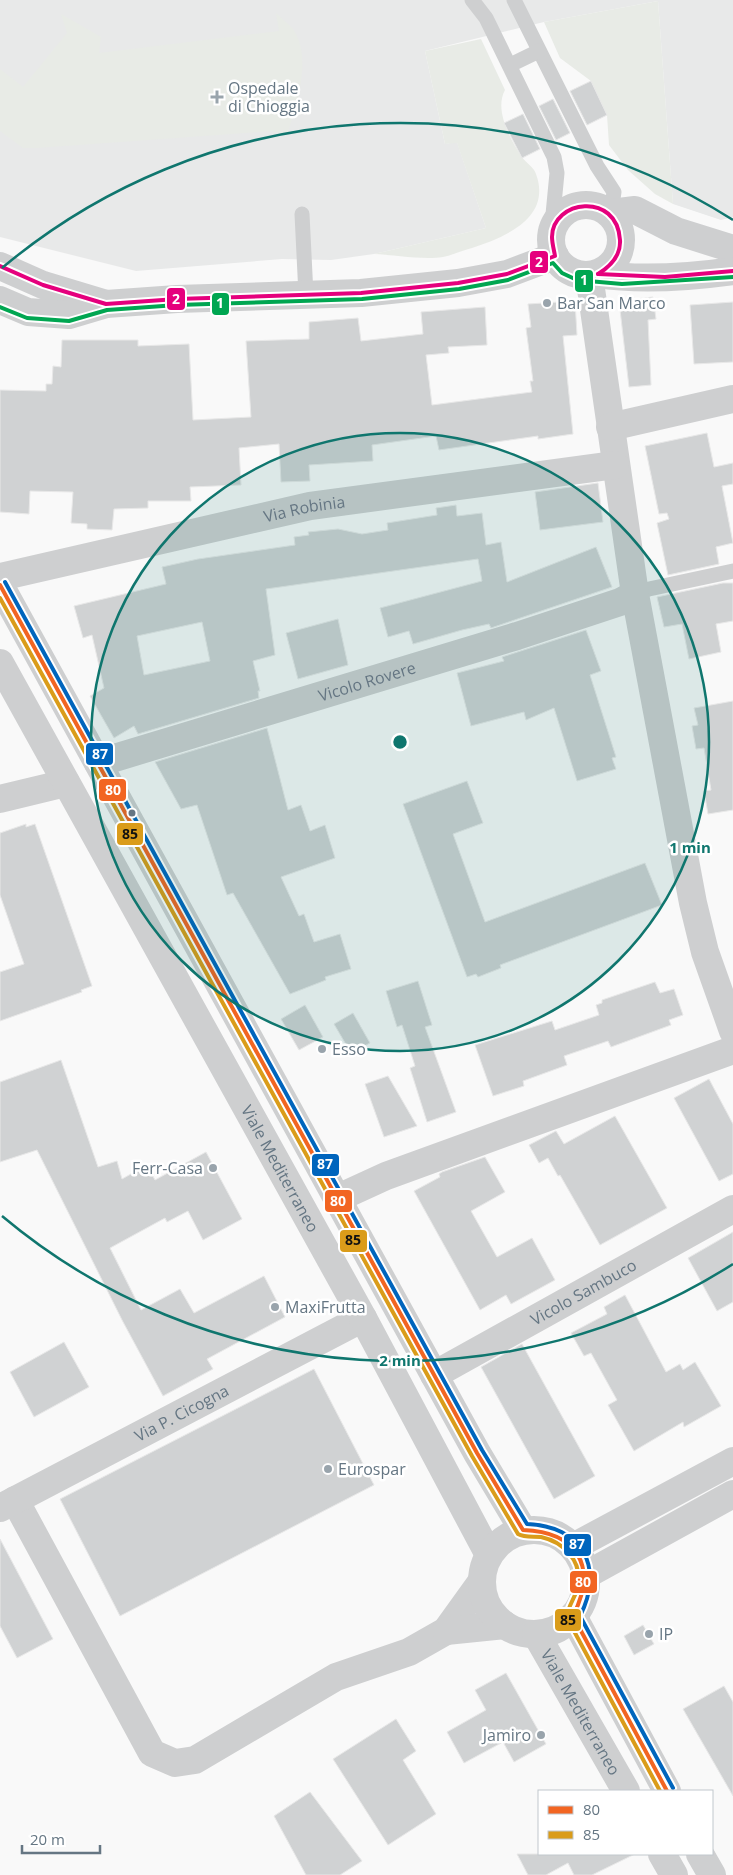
<svg xmlns="http://www.w3.org/2000/svg" width="733" height="1875" viewBox="0 0 733 1875" font-family="'Open Sans',sans-serif">
	<rect width="100%" height="100%" fill="#f9f9f9"/>
	<path fill="#e8e9e9" d="M0,0H733V217L721,220L673,204L658,1L544,22L425,51L445,144L457,142L486,228L374,254L331,260L282,259L136,271L0,237Z"/>
	<g fill="#e8ebe6">
		<path d="M658,1L673,204L655,194L628,170L609,145L607,115L591,81L560,58L544,22Z"/>
		<path d="M276,13C281,18 288,23 293,29C313,58 296,106 287,135L272,131L37,148H23L0,131V69L23,87L67,33L61,14L101,37L99,53L279,31Z"/>
		<path d="M481,39L505,90C494,110 510,139 522,157C526,163 534,167 536,174C552,218 505,237 472,248C463,250 453,255 443,257C423,260 395,255 374,254L486,228L457,143L445,144L425,51Z"/>
	</g>
	<g fill="#d0d2d3" stroke="#e8e8e8" fill-rule="evenodd">
		<path d="M591,81L607,115L587,125L570,91Z"/>
		<path d="M553,99L570,133L556,140L539,106Z"/>
		<path d="M523,114L540,149L522,158L504,123Z"/>
		<path d="M653,297L656,319L648,320L651,385L629,387L619,301Z"/>
		<path d="M575,301L577,335L563,336L573,434L538,439V436L439,450L436,436L372,445L373,461L309,465L310,481L281,482L279,444L239,448L241,485L190,487L191,501H148V508L114,509L112,530L87,529V524L71,523L73,492L30,491L29,514L0,512V390L46,391V384H52L53,366L61,367L62,340H138V346L189,344L193,420L251,417L246,341L309,339V322L358,318L361,341L423,334L421,312L485,307L487,345L448,347L449,353L426,355L432,405L532,392L530,381H533L526,328L531,327L528,304Z"/>
		<path d="M733,302V362L694,364L690,305Z"/>
		<path d="M707,433L714,467L733,463V484L722,486L733,543L716,547L719,564L668,575L657,523L669,519L667,513L659,514L645,446Z"/>
		<path d="M598,483L603,522L540,530L535,492Z"/>
		<path d="M456,505L457,516L482,513L486,545L501,542L507,582L596,547L612,587L491,628L489,624L462,630L413,644L409,631L388,637L380,608L482,581L478,559L266,589L275,655L253,661L260,691H258L259,698L138,734L134,726L114,738L90,696L104,688L92,635L83,638L74,606L166,584L162,567L198,559L295,545L294,537L309,535L308,532L338,529L362,534L388,530L387,523L437,515L436,508ZM202,622L210,661L144,675L137,636Z"/>
		<path d="M723,583H733V621L716,624L721,652L689,659L682,624L664,627L657,597Z"/>
		<path d="M338,619L348,665L298,679L286,633Z"/>
		<path d="M586,630L601,671L590,675L616,757L612,758L616,769L577,781L554,708L526,720L524,712L471,726L457,673L504,661L502,657Z"/>
		<path d="M733,701V810L708,814L704,791L711,790L704,748L696,749L692,726L698,725L694,708Z"/>
		<path d="M267,728L288,810L301,805L310,831L325,825L335,858L281,877L299,916L304,914L314,942L340,934L351,969L325,977L326,980L290,994L233,893L227,895L197,805L181,809L155,762Z"/>
		<path d="M467,781L483,823L453,834L485,922L645,863L662,905L500,965L501,968L478,977L476,974L467,977L403,804Z"/>
		<path d="M26,824V827L35,824L92,986L81,990L82,992L0,1021V972L24,964L0,895V833Z"/>
		<path d="M418,981L432,1025L425,1027L456,1112L427,1122L410,1068L415,1066L402,1025L397,1027L386,991Z"/>
		<path d="M655,982L660,993L674,989L683,1015L669,1020L671,1025L611,1047L608,1041L564,1056L567,1065L523,1081L524,1086L493,1096L475,1045L552,1021L555,1030L599,1015L596,1005L602,1003V1000Z"/>
		<path d="M305,1005L323,1037L299,1050L281,1019Z"/>
		<path d="M353,1013L370,1043L351,1053L334,1024Z"/>
		<path d="M61,1060L98,1167L117,1161L122,1179L147,1165L155,1180L206,1152L242,1219L203,1240L188,1211L167,1222L165,1218L110,1248L141,1310L180,1289L194,1313L264,1276L285,1317L207,1359L213,1369L163,1396L122,1320L37,1150L0,1162V1082Z"/>
		<path d="M388,1076L417,1126L384,1137L365,1084Z"/>
		<path d="M709,1079L733,1124V1174L719,1181L674,1098Z"/>
		<path d="M615,1116L667,1208L600,1245L560,1175L558,1176L548,1158L539,1163L529,1145L556,1131L564,1144Z"/>
		<path d="M485,1157L505,1192L471,1211L497,1257L532,1238L555,1280L511,1304L506,1295L480,1310L414,1191L440,1177L439,1174L442,1172Z"/>
		<path d="M733,1232V1302L717,1311L688,1258Z"/>
		<path d="M625,1295L666,1372L680,1364L683,1370L695,1362L721,1406L684,1427L683,1422L634,1451L608,1405L617,1400L591,1353L584,1356L571,1333L607,1314L604,1307Z"/>
		<path d="M64,1342L89,1387L34,1417L10,1372Z"/>
		<path d="M522,1344L595,1476L554,1499L481,1367Z"/>
		<path d="M314,1369L374,1485L120,1616L60,1499Z"/>
		<path d="M0,1539L53,1639L17,1658L0,1626Z"/>
		<path d="M643,1625L654,1644L634,1655L624,1636Z"/>
		<path d="M506,1673L546,1744L514,1762L503,1742L464,1763L447,1732L486,1710L475,1690Z"/>
		<path d="M724,1686L733,1702V1796L683,1709Z"/>
		<path d="M396,1719L416,1751L403,1760L436,1814L388,1845L333,1759Z"/>
		<path d="M310,1792L362,1861L340,1875H306L274,1816Z"/>
		<path d="M517,1854H635L592,1875H574L568,1863L546,1875H528Z"/>
	</g>
	<g fill="none" stroke-linecap="round" stroke-linejoin="round">
		<g stroke="#cecfd0" stroke-width="15">
			<path d="M472,0L486,18L554,157L557,173L551,235"/>
			<path d="M514,0L597,166L614,192L611,213"/>
			<path d="M510,65L539,51"/>
			<path d="M302,214L306,295"/>
			<path d="M635,594L649,589L733,571"/>
		</g>
		<g stroke="#cecfd0" stroke-width="28">
			<path d="M589,275L635,594L693,903L705,952L733,1031"/>
			<path d="M610,427L733,399"/>
			<path id="s1" d="M0,577L310,506L615,465"/>
			<path id="s2" d="M98,763L517,636L620,602L635,594"/>
			<path d="M0,799L66,783"/>
			<path d="M338,1198L386,1176L733,1050"/>
			<path id="s3" d="M434,1375L733,1209"/>
			<path d="M15,1500L152,1753L175,1763L195,1760L336,1677L409,1652L446,1631L482,1581"/>
			<path id="s4" d="M0,1508L363,1318"/>
			<path d="M573,1547L733,1461"/>
			<path d="M586,1575L733,1494"/>
			<path d="M446,1631L505,1625"/>
		</g>
		<g stroke="#cecfd0" stroke-width="28">
			<circle cx="586" cy="240" r="35"/>
			<path d="M611,213L635,210L676,231L733,249"/>
			<path d="M0,266L43,285L106,304"/>
			<path d="M598,274C641,281 689,277 733,271"/>
			<path d="M0,300L28,312L69,315L106,304L177,299L361,293L458,283L507,274L555,256"/>
			<path d="M0,585L477,1453L523,1530"/>
			<path id="s5" d="M0,663L363,1318L489,1555"/>
			<circle cx="534" cy="1582" r="52"/>
			<path d="M573,1616L667,1791"/>
			<path id="s6" d="M536,1634L626,1791"/>
			<path d="M662,1854L674,1875"/>
			<path d="M700,1854L712,1875"/>
		</g>
		<g stroke="#fff" stroke-width="8">
			<path id="bus-1" d="M0,585L477,1453L523,1530C578,1532 598,1567 573,1616L667,1791"/>
		</g>
		<g stroke="#fff" stroke-width="8">
			<path id="bus-2" d="M0,598L472,1456L518,1534C525,1538 534,1536 541,1537C564,1542 582,1561 578,1585C577,1596 566,1608 567,1618L660,1791"/>
		</g>
		<g stroke="#fff" stroke-width="8">
			<path id="bus-3" d="M5,582L482,1450L527,1524C582,1526 605,1567 580,1616L673,1788"/>
		</g>
		<g stroke="#fff" stroke-width="8">
			<g id="bus-4">
				<path d="M0,266L43,285L106,304L177,299L361,293L458,283L507,274L555,256C554,250 552,243 552,237C552,200 617,191 620,240C621,256 611,266 598,274"/>
				<path d="M598,274L665,277L733,271"/>
			</g>
		</g>
		<g stroke="#fff" stroke-width="8">
			<path id="bus-5" d="M0,307L27,318L69,321L107,310L177,305L362,299L459,289L508,280L553,263L562,273L577,280L622,284L733,277"/>
		</g>
		<use href="#bus-1" stroke="#f26522" stroke-width="4"/>
		<use href="#bus-2" stroke="#da9c1a" stroke-width="4"/>
		<use href="#bus-3" stroke="#0065bd" stroke-width="4"/>
		<use href="#bus-4" stroke="#e5007d" stroke-width="4"/>
		<use href="#bus-5" stroke="#00a651" stroke-width="4"/>
	</g>
	<circle cx="400" cy="742" r="309" fill="#0f766e" fill-opacity=".12"/>
	<g fill="none" stroke="#0f766e" stroke-width="2.5">
		<circle cx="400" cy="742" r="309"/>
		<path d="M733 1264A619 619 0 0 1 2 1216M2 268A619 619 0 0 1 733 220"/>
	</g>
	<g fill="#99a4ac" stroke="#fff" stroke-width="2">
		<path d="M214.5 89.5h5v5h5v5h-5v5h-5v-5h-5v-5h5z"/>
		<circle cx="547" cy="303" r="5"/>
		<circle cx="322" cy="1049" r="5"/>
		<circle cx="213" cy="1168" r="5"/>
		<circle cx="275" cy="1307" r="5"/>
		<circle cx="328" cy="1469" r="5"/>
		<circle cx="649" cy="1634" r="5"/>
		<circle cx="541" cy="1735" r="5"/>
	</g>
	<circle fill="#657683" stroke="#fff" stroke-width="2" cx="132" cy="813" r="4.5"/>
	<g text-anchor="middle" dominant-baseline="central" stroke-width="5" stroke-linejoin="round" paint-order="stroke">
		<g font-size="16" fill="#657683" stroke="#fff" text-anchor="start">
			<text x="228" y="88">Ospedale<tspan x="228" dy="18">di Chioggia</tspan></text>
			<text x="557" y="303">Bar San Marco</text>
			<text x="332" y="1049">Esso</text>
			<text x="203" y="1168" text-anchor="end">Ferr-Casa</text>
			<text x="285" y="1307">MaxiFrutta</text>
			<text x="338" y="1469">Eurospar</text>
			<text x="659" y="1634">IP</text>
			<text x="531" y="1735" text-anchor="end">Jamiro</text>
		</g>
		<g font-size="16" fill="#657683" stroke="#fff">
			<text stroke="none"><textPath href="#s1" startOffset="312">Via Robinia</textPath></text>
			<text stroke="none"><textPath href="#s2" startOffset="281">Vicolo Rovere</textPath></text>
			<text stroke="none"><textPath href="#s5" startOffset="578">Viale Mediterraneo</textPath></text>
			<text stroke="none"><textPath href="#s3" startOffset="171">Vicolo Sambuco</textPath></text>
			<text stroke="none"><textPath href="#s4" startOffset="205">Via P. Cicogna</textPath></text>
			<text stroke="none"><textPath href="#s6" startOffset="90">Viale Mediterraneo</textPath></text>
		</g>
	</g>
	<circle cx="400" cy="742" r="8" fill="#0f766e" stroke="#fff" stroke-width="2.5"/>
	<g font-size="15" text-anchor="middle" font-weight="bold" fill="#0f766e" stroke="#fff" stroke-width="5" stroke-linejoin="round" paint-order="stroke">
		<text x="690" y="853">1 min</text>
		<text x="400" y="1366">2 min</text>
	</g>
	<g stroke="#fff" stroke-width="2">
		<rect x="529" y="250" width="20" height="24" rx="5" fill="#e5007d"/>
		<rect x="574" y="269" width="20" height="24" rx="5" fill="#00a651"/>
		<rect x="166" y="287" width="20" height="24" rx="5" fill="#e5007d"/>
		<rect x="211" y="292" width="19" height="24" rx="5" fill="#00a651"/>
		<rect x="85" y="742" width="29" height="24" rx="5" fill="#0065bd"/>
		<rect x="98" y="778" width="29" height="24" rx="5" fill="#f26522"/>
		<rect x="116" y="822" width="28" height="24" rx="5" fill="#da9c1a"/>
		<rect x="311" y="1153" width="29" height="24" rx="5" fill="#0065bd"/>
		<rect x="324" y="1189" width="29" height="24" rx="5" fill="#f26522"/>
		<rect x="339" y="1229" width="29" height="24" rx="5" fill="#da9c1a"/>
		<rect x="563" y="1533" width="29" height="24" rx="5" fill="#0065bd"/>
		<rect x="569" y="1570" width="29" height="24" rx="5" fill="#f26522"/>
		<rect x="554" y="1608" width="28" height="24" rx="5" fill="#da9c1a"/>
	</g>
	<g font-size="14" text-anchor="middle" font-weight="bold" fill="#fff">
		<text x="539" y="267">2</text>
		<text x="584" y="285">1</text>
		<text x="176" y="304">2</text>
		<text x="220" y="308">1</text>
		<text x="100" y="759">87</text>
		<text x="113" y="795">80</text>
		<text x="325" y="1169">87</text>
		<text x="338" y="1206">80</text>
		<text x="577" y="1549">87</text>
		<text x="583" y="1587">80</text>
	</g>
	<g font-size="14" text-anchor="middle" font-weight="bold" fill="#111">
		<text x="130" y="839">85</text>
		<text x="353" y="1245">85</text>
		<text x="568" y="1625">85</text>
	</g>
	<rect x="538" y="1790" width="175" height="65" fill="#ffffff" stroke="#c1c8cd"/>
	<rect x="548" y="1806" width="25" height="8" fill="#f26522" stroke="#c1c8cd"/>
	<text x="583" y="1815" font-size="15" fill="#657683">80</text>
	<rect x="548" y="1831" width="25" height="8" fill="#da9c1a" stroke="#c1c8cd"/>
	<text x="583" y="1840" font-size="15" fill="#657683">85</text>
	<path d="M22 1845v8h78v-8" fill="none" stroke="#657683" stroke-width="2.5"/>
	<text x="30" y="1845" font-size="15" fill="#657683" stroke="#ffffff" stroke-width="4" paint-order="stroke">20 m</text>
</svg>
